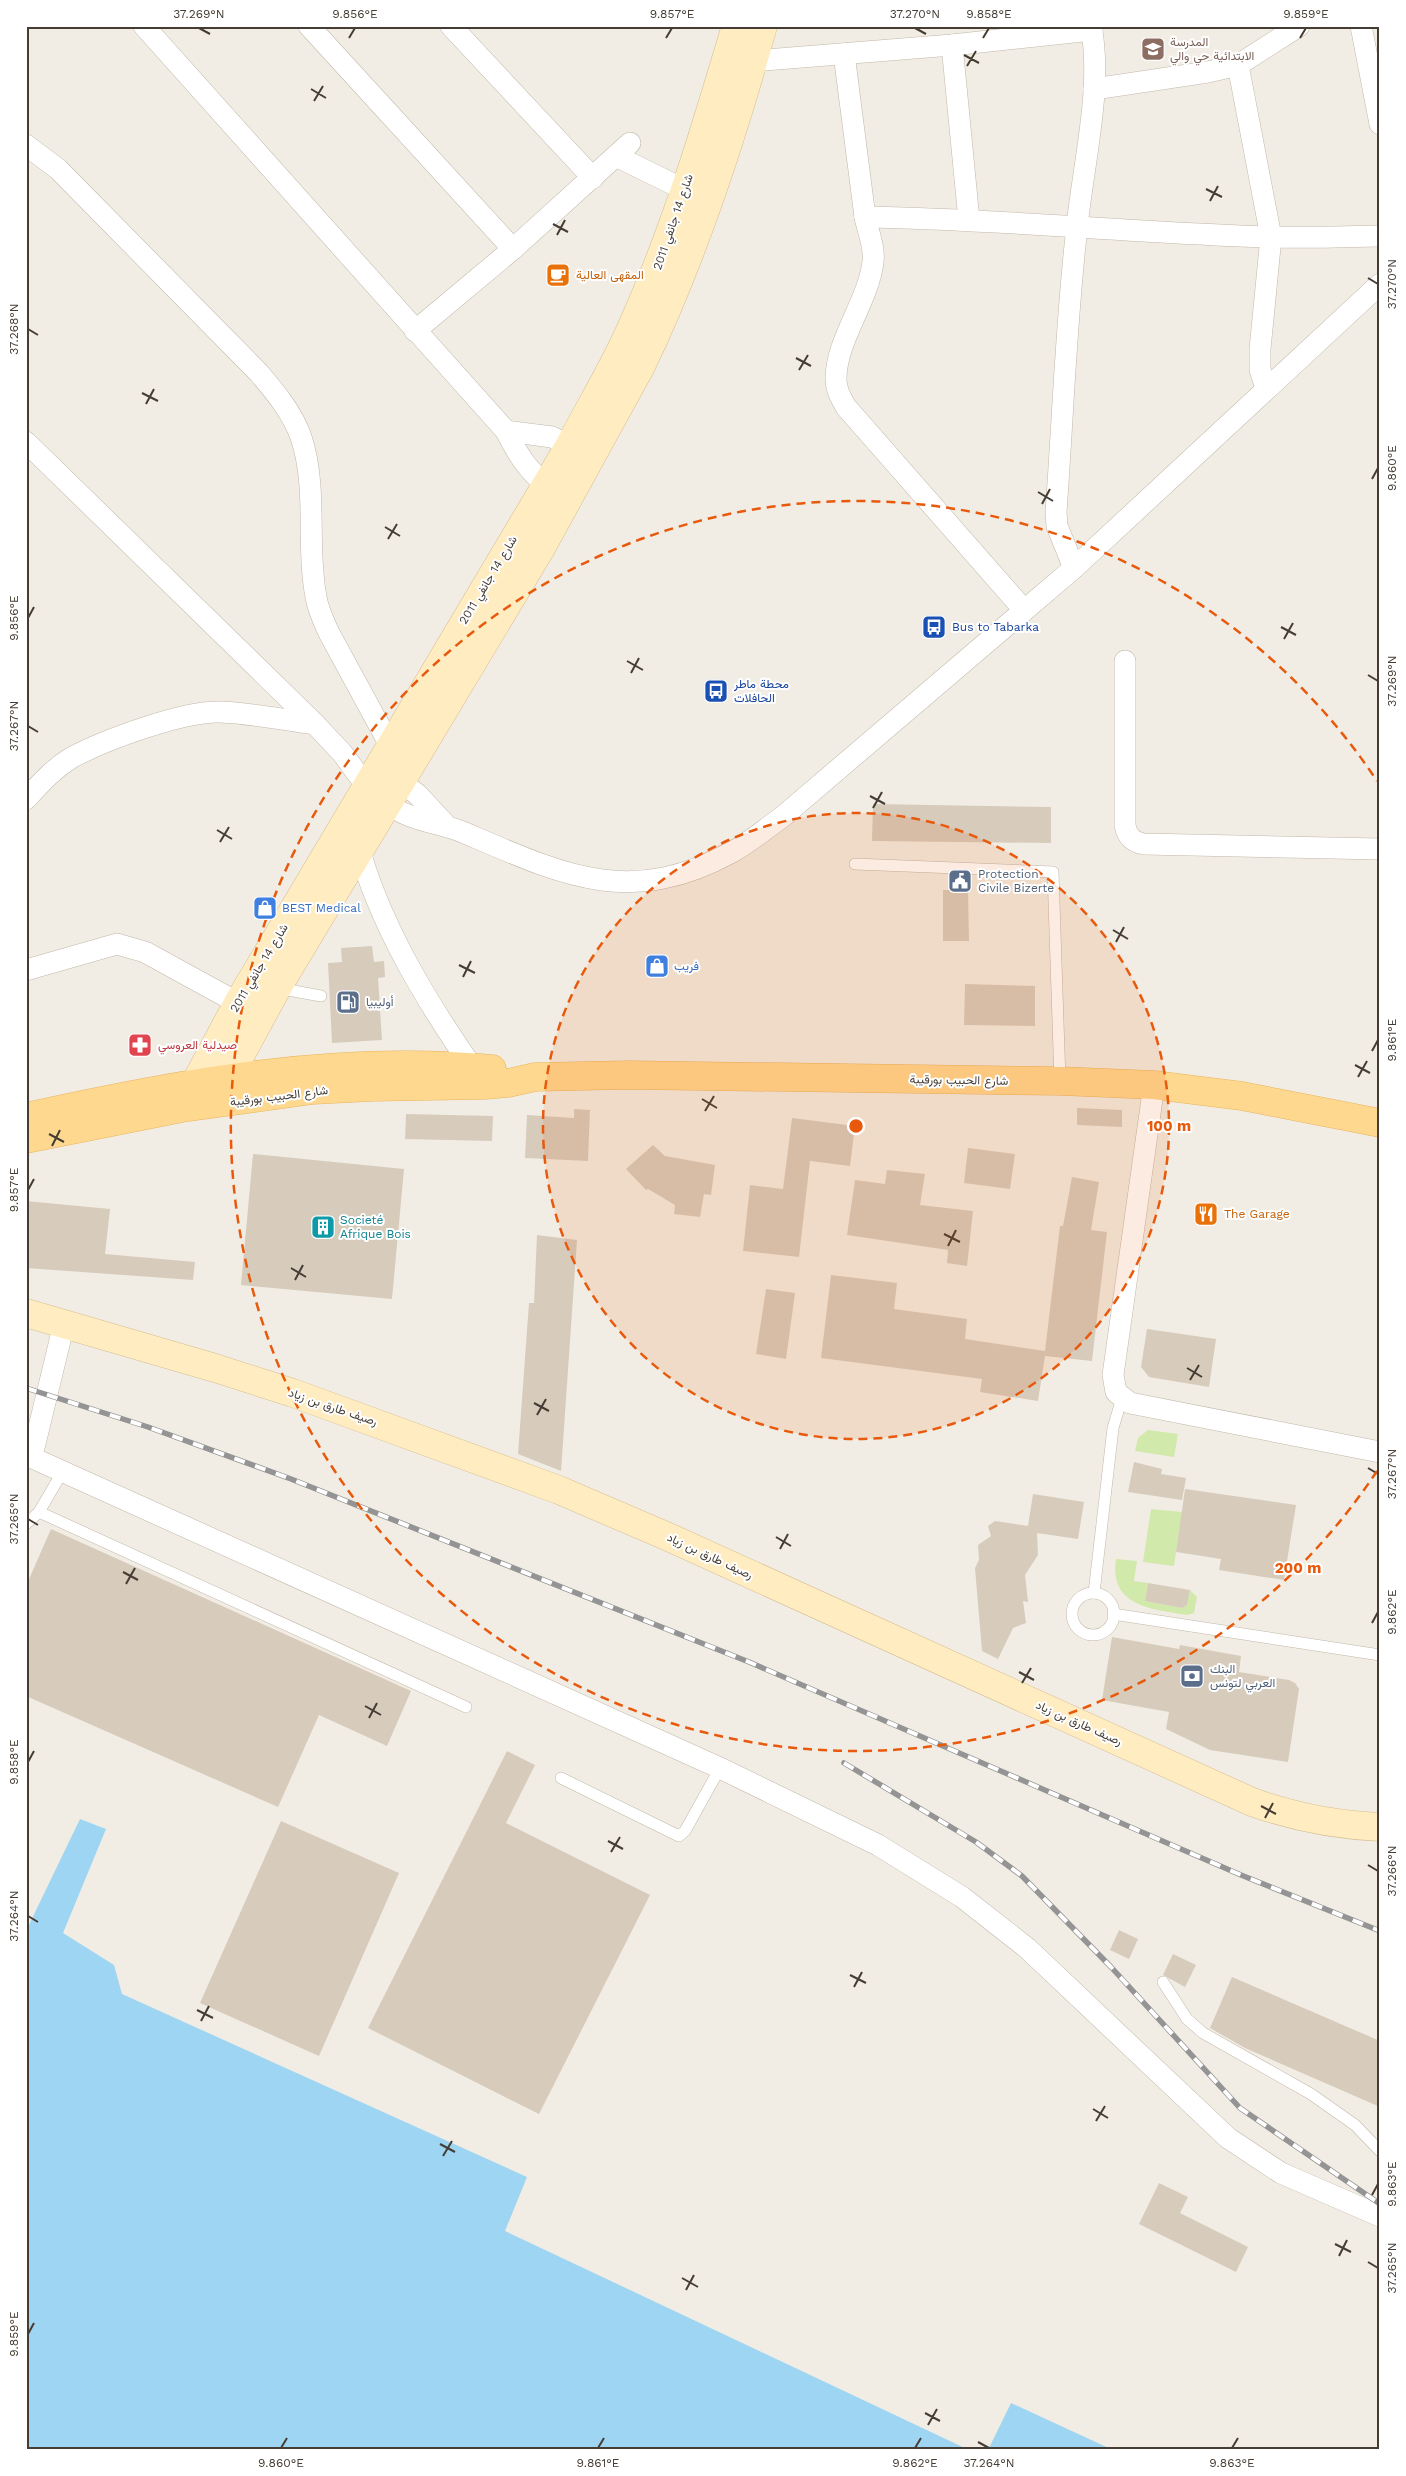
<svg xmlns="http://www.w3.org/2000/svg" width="1406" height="2476" viewBox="0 0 1406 2476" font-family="'Work Sans',Vazirmatn,sans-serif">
	<rect width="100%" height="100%" fill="#f2ede4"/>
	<g fill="#d1e9ab">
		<path d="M1148,1430L1178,1434L1174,1457L1135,1451L1138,1438Z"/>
		<path d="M1151,1509L1182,1512L1174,1566L1143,1562Z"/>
		<path d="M1116,1559L1137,1561L1134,1581L1148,1583L1145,1601L1182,1608L1187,1605L1190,1590L1197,1597L1194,1613L1187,1615C1152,1609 1109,1607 1116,1559Z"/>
	</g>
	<g fill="#9dd5f2">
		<path d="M80,1819L106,1829L63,1933L114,1965L122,1994L527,2177L505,2231L969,2450H26V1931Z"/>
		<path d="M1011,2403L1113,2450H988Z"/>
	</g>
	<g fill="#d7cbbc">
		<path d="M873,804L1051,807V843L872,841Z"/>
		<path d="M943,890H968L969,941H943Z"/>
		<path d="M372,946L374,962L384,961L385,977L378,978L382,1040L332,1043L328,963L342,962L341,948Z"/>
		<path d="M965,984L1035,986V1026L964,1025Z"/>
		<path d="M1077,1108L1122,1110V1127L1077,1125Z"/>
		<path d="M574,1109L590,1110L588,1161L525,1158L527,1115L574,1118Z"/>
		<path d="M406,1114L493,1116L492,1141L405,1139Z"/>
		<path d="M792,1118L855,1126L850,1166L810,1161L799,1257L743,1251L750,1185L783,1189Z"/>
		<path d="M653,1145L665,1156L715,1165L711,1195L704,1194L700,1217L674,1214L675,1205L648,1189L646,1190L626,1169Z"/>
		<path d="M968,1148L1015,1154L1010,1189L964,1183Z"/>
		<path d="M253,1154L404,1169L392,1299L241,1285Z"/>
		<path d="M887,1170L925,1174L920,1205L973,1211L967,1266L947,1263L948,1250L847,1235L855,1180L885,1184Z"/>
		<path d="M1072,1177L1099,1182L1091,1230L1107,1232L1092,1361L1045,1356L1038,1401L980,1392L982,1379L821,1358L831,1275L897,1283L894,1309L967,1319L965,1339L1045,1351L1060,1226H1063Z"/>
		<path d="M26,1201L110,1209L105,1254L195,1262L193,1280L26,1268Z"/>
		<path d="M537,1235L577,1240L561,1471L518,1454L529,1303H534Z"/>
		<path d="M766,1289L795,1293L786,1359L756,1354Z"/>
		<path d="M1147,1329L1216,1339L1209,1387L1149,1377L1141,1367Z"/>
		<path d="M1134,1462L1162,1469L1161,1474L1186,1478L1182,1500L1128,1492Z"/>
		<path d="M1185,1489L1296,1505L1284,1580L1219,1570L1221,1559L1176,1552Z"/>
		<path d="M1033,1494L1084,1502L1078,1539L1037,1533L1038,1555L1025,1575L1028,1602L1023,1601L1026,1623L1013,1628L998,1659L982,1651L975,1568L979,1560L978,1545L991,1536L988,1526L995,1521L1028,1526Z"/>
		<path d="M51,1529L411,1691L387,1746L319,1715L278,1807L26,1696V1586Z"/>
		<path d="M1148,1583L1190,1590L1187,1605L1182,1608L1145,1601Z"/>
		<path d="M1112,1637L1179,1649L1180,1645L1241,1656L1239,1672L1289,1680L1295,1683L1299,1689L1288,1762L1210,1750L1166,1729L1169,1712L1102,1700Z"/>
		<path d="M507,1751L535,1765L506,1823L650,1895L539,2114L368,2028Z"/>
		<path d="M281,1821L399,1873L319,2056L200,2003Z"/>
		<path d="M1119,1930L1138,1939L1129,1959L1110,1950Z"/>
		<path d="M1173,1954L1196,1965L1185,1987L1163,1975Z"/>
		<path d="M1232,1977L1380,2041V2107L1245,2048L1210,2028Z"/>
		<path d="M1159,2183L1188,2197L1180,2213L1248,2247L1236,2272L1139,2224Z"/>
	</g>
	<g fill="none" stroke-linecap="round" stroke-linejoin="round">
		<g stroke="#c1b7a9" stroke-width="12">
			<g id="service">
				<path d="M855,864L1053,872L1060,1081"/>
				<path d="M277,988L321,996"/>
				<path d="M39,1512L466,1707"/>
				<path d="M26,1524L39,1512L63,1471"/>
				<path d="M1094,1593L1113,1428L1122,1398"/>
				<circle cx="1093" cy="1614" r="21"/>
				<path d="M1113,1614L1380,1655"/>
				<path d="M561,1778L679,1836L685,1831L720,1768"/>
				<path d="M1163,1982L1187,2019L1203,2033L1311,2094L1355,2125L1380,2151"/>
			</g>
		</g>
		<g stroke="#c1b7a9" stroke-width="22">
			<g id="minor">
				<path d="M144,26L506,431C519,458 533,478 559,494"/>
				<path d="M309,26L513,249"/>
				<path d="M451,26L593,178"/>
				<path d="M1361,26L1380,124"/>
				<path d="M952,45L969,220"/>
				<path d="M844,54L865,217C1000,219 1135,233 1270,237C1306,238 1343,237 1380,236"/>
				<path d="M753,61L952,45L1092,30"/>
				<path d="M1238,65L1271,237L1260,349V370L1266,388"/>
				<path d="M1094,89L1208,72L1238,65L1299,26"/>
				<path d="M26,145L58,169L259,373C275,392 292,412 301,437C318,488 306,545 316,597C318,610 324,622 329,633L391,747"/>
				<path d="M618,157L685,190"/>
				<path d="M865,217C868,232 875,247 873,262C868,302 836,340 836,379C836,390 841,398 846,407L1024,610"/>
				<path d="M415,331L513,249L630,143"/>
				<path d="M506,431L552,437L582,453"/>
				<path d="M26,442L315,724C324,734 334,744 343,754C357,773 365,787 385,802C408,821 439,822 465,833C563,875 630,908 732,852C749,843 765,829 781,818L1074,568L1380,284"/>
				<path d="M1074,568L1057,526L1056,512C1063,417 1066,321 1077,227C1083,165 1103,87 1091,26"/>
				<path d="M1125,661V825C1127,837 1133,842 1144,844L1380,849"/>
				<path d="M388,773L417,794L445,824"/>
				<path d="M26,799C40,784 53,769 71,758C104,740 183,711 220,712C251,713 283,720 315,724"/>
				<path d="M357,841C379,925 429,1006 479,1077"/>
				<path d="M26,970L117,944L145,952L238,1003"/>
				<path d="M1154,1085L1113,1375L1116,1392L1130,1403L1380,1452"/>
				<path d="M26,1455L720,1768L878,1845L962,1897L1027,1948L1228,2138L1281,2173L1380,2216"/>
				<path d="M32,1456L64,1324"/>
			</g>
		</g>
		<g stroke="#d5be92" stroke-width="29">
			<g id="secondary">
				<path d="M221,1097L241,1054L277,988L541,548L641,366C693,258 731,142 763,26"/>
				<path d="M185,1102L238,1003L570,445C591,405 615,366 633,324C676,228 706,127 736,26"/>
				<path d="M26,1313L215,1368L293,1393L559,1490L664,1535L1252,1802C1294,1817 1335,1825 1380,1827"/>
			</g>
		</g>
		<g stroke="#e7b45d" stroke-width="29">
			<g id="primary">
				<path d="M26,1117C178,1083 336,1054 492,1069"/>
				<path d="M26,1139L182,1108L313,1090L372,1087L485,1085L508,1083L535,1077L628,1075L1060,1081L1154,1085L1242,1096L1380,1123"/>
			</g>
		</g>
		<use href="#service" stroke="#fff" stroke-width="11"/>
		<use href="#minor" stroke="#fff" stroke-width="21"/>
		<use href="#secondary" stroke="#ffecc1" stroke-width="28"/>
		<use href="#primary" stroke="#ffd890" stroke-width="28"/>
		<g stroke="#949494" stroke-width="5.5">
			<g id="rail">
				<path d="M26,1388L148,1427L291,1479L749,1662L1241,1875L1380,1931"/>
				<path d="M844,1763L976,1842L1022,1876L1111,1967L1240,2108L1380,2204"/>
			</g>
		</g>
		<use href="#rail" stroke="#fff" stroke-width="4" stroke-dasharray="11" stroke-linecap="butt"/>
	</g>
	<path fill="none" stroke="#453d34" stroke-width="2" d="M199,28L210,34M915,28L926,34M349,38L355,28M666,38L672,28M983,38L989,28M1300,38L1306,28M964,55L979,63M967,66L976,51M311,89L326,98M314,101L323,86M1206,189L1222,197M1210,201L1218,186M553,224L568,232M557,235L565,220M1368,278L1378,284M28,329L38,335M796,358L811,366M799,370L808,355M142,393L158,401M146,404L154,389M1372,479L1378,468M1038,492L1053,501M1042,504L1050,489M385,527L400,536M388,539L397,524M28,618L34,607M1281,627L1296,635M1284,639L1293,623M627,661L643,670M631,673L639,658M1368,675L1378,681M28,726L38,732M870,796L885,804M873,808L882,792M217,830L232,839M220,842L229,827M1113,930L1128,939M1116,942L1124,927M459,965L475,973M463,977L471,961M1372,1051L1378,1040M1355,1065L1370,1073M1358,1077L1367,1061M702,1099L717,1108M705,1111L714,1096M49,1134L64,1142M52,1146L60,1130M28,1190L34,1179M944,1234L960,1242M948,1246L956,1230M291,1268L306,1277M295,1280L303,1265M1187,1368L1202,1377M1190,1380L1199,1365M534,1403L549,1411M537,1415L546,1399M1368,1468L1378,1474M28,1519L38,1525M776,1537L791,1546M780,1549L788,1534M123,1572L138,1580M126,1584L135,1568M1372,1623L1378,1612M1019,1672L1034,1680M1022,1683L1031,1668M365,1706L381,1715M369,1718L377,1703M28,1762L34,1751M1261,1806L1276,1814M1265,1818L1273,1803M608,1841L623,1849M611,1852L620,1837M1368,1865L1378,1871M28,1916L38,1922M850,1975L866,1983M854,1987L862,1972M197,2010L213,2018M201,2021L209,2006M1093,2109L1108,2118M1096,2121L1105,2106M440,2144L455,2152M443,2156L452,2141M1372,2195L1378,2184M1335,2244L1351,2252M1339,2256L1347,2240M1368,2262L1378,2268M682,2278L698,2287M686,2290L694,2275M28,2334L34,2323M925,2413L940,2421M928,2425L937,2409M978,2442L989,2448M281,2448L287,2438M598,2448L604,2438M915,2448L921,2438M1232,2448L1238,2438"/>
	<circle cx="856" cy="1126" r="313" fill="#e8590c" fill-opacity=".12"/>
	<g fill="none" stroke="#e8590c" stroke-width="2.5" stroke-dasharray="9 6">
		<circle cx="856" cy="1126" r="313"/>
		<path d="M1377 1471A625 625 0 1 1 1377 781"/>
	</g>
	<defs>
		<g id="school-square" transform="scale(1.25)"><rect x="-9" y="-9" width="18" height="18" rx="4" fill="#8d6e63" stroke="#fff"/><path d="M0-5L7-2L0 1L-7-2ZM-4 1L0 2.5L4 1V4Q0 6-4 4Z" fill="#fff"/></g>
		<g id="cafe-square" transform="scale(1.25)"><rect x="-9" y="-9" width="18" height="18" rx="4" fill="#e8710a" stroke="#fff"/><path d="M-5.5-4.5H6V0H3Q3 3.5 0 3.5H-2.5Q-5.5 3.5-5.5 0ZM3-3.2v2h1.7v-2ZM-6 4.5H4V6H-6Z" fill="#fff"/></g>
		<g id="bus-square" transform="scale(1.25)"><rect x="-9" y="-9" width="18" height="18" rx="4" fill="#1a4fb4" stroke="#fff"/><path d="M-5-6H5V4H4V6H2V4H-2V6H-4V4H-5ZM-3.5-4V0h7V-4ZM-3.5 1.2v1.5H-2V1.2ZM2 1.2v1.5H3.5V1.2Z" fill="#fff"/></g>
		<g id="civic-square" transform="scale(1.25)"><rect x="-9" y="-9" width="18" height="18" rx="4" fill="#5c6f8a" stroke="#fff"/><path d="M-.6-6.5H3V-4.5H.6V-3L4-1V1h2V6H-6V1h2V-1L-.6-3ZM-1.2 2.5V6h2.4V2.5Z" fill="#fff"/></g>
		<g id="shop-square" transform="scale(1.25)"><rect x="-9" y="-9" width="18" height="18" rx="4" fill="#3f7fe0" stroke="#fff"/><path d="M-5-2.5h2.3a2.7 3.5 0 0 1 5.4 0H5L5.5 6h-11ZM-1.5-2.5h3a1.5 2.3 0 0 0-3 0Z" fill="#fff"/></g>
		<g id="fuel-square" transform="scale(1.25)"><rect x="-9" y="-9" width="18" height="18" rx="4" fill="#5c6f8a" stroke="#fff"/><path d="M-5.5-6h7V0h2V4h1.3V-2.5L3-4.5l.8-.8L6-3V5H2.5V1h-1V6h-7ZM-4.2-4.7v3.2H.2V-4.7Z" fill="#fff"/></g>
		<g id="pharmacy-square" transform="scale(1.25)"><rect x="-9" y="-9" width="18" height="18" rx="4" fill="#e0444e" stroke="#fff"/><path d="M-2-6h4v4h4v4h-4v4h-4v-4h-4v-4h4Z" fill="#fff"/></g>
		<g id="restaurant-square" transform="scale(1.25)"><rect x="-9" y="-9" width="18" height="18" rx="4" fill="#e8710a" stroke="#fff"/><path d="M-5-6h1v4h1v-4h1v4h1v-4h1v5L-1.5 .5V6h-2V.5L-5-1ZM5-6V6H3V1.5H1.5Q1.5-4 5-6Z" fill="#fff"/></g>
		<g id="building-square" transform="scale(1.25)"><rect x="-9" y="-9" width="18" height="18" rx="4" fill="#0f9aa8" stroke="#fff"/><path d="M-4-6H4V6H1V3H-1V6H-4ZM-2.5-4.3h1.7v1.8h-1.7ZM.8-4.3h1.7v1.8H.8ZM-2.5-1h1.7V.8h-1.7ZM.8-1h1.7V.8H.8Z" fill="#fff"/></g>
		<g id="bank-square" transform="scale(1.25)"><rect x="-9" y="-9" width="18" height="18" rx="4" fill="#5c6f8a" stroke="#fff"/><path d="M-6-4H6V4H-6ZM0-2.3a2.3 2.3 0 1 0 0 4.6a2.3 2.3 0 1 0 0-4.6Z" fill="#fff"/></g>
	</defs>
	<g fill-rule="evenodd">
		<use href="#school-square" x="1153" y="49"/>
		<use href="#cafe-square" x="558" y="275"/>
		<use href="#bus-square" x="934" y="627"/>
		<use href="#bus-square" x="716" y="691"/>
		<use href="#civic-square" x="960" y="881"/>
		<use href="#shop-square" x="265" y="908"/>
		<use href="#shop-square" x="657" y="966"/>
		<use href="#fuel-square" x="348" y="1002"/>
		<use href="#pharmacy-square" x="140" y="1045"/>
		<use href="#restaurant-square" x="1206" y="1214"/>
		<use href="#building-square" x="323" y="1227"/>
		<use href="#bank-square" x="1192" y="1676"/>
	</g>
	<g text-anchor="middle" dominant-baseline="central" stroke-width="4" stroke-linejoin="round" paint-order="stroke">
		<g font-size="12" fill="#785e54" stroke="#fff" text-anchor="start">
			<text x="1170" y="42">المدرسة<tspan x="1170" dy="14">الابتدائية حي والي</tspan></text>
		</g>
		<g font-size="12" fill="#453d34" stroke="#fff">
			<text transform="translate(673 222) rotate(-71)">شارع 14 جانفي 2011</text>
			<text transform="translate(488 580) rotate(-59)">شارع 14 جانفي 2011</text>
			<text transform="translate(259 968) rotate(-59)">شارع 14 جانفي 2011</text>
			<text transform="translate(959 1080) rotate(1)">شارع الحبيب بورقيبة</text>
			<text transform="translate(279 1096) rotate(-7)">شارع الحبيب بورقيبة</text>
			<text transform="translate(333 1407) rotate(19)">رصيف طارق بن زياد</text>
			<text transform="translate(710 1556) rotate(25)">رصيف طارق بن زياد</text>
			<text transform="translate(1079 1723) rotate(24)">رصيف طارق بن زياد</text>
		</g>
		<g font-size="12" fill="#c56008" stroke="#fff" text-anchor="start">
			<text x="576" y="275">المقهى العالية</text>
			<text x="1224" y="1214">The Garage</text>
		</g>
		<g font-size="12" fill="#164399" stroke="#fff" text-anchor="start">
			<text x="952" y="627">Bus to Tabarka</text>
			<text x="734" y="684">محطة ماطر<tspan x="734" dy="14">الحافلات</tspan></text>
		</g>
		<g font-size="12" fill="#4e5e75" stroke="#fff" text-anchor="start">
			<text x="978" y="874">Protection<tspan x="978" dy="14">Civile Bizerte</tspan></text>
			<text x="366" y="1002">أوليبيا</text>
			<text x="1210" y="1669">البنك<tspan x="1210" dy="14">العربي لتونس</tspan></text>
		</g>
		<g font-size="12" fill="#366cbe" stroke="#fff" text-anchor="start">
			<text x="282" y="908">BEST Medical</text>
			<text x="674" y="966">فريب</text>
		</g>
		<g font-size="12" fill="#be3a42" stroke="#fff" text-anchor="start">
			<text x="158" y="1045">صيدلية العروسي</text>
		</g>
		<g font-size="12" fill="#0d838f" stroke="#fff" text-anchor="start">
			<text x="340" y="1220">Societé<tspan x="340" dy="14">Afrique Bois</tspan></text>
		</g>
	</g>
	<circle cx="856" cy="1126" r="8" fill="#e8590c" stroke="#fff" stroke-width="2.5"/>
	<g font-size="15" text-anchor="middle" font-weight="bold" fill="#e8590c" stroke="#fff" stroke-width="4" stroke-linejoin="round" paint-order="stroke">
		<text x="1169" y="1131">100 m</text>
		<text x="1298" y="1573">200 m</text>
	</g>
	<rect width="1406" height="2476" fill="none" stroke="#ffffff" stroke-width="55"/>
	<rect x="28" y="28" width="1350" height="2420" fill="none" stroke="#453d34" stroke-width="2"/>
	<g font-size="12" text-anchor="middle" fill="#453d34">
		<text x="199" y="18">37.269°N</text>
		<text x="355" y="18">9.856°E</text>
		<text x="672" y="18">9.857°E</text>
		<text x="915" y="18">37.270°N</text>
		<text x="989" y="18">9.858°E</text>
		<text x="1306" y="18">9.859°E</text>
		<text transform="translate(1392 284) rotate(-90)" y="4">37.270°N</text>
		<text transform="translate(14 329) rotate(-90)" y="4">37.268°N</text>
		<text transform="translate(1392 468) rotate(-90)" y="4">9.860°E</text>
		<text transform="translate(14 618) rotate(-90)" y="4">9.856°E</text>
		<text transform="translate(1392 681) rotate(-90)" y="4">37.269°N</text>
		<text transform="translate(14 726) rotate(-90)" y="4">37.267°N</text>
		<text transform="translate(1392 1040) rotate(-90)" y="4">9.861°E</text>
		<text transform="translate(14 1190) rotate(-90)" y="4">9.857°E</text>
		<text transform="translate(1392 1474) rotate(-90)" y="4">37.267°N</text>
		<text transform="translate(14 1519) rotate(-90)" y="4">37.265°N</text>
		<text transform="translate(1392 1612) rotate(-90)" y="4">9.862°E</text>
		<text transform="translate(14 1762) rotate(-90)" y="4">9.858°E</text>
		<text transform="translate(1392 1871) rotate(-90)" y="4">37.266°N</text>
		<text transform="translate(14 1916) rotate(-90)" y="4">37.264°N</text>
		<text transform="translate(1392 2184) rotate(-90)" y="4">9.863°E</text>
		<text transform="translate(1392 2268) rotate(-90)" y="4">37.265°N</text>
		<text transform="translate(14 2334) rotate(-90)" y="4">9.859°E</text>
		<text x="281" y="2467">9.860°E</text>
		<text x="598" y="2467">9.861°E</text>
		<text x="915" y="2467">9.862°E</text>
		<text x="989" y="2467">37.264°N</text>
		<text x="1232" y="2467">9.863°E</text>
	</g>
</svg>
